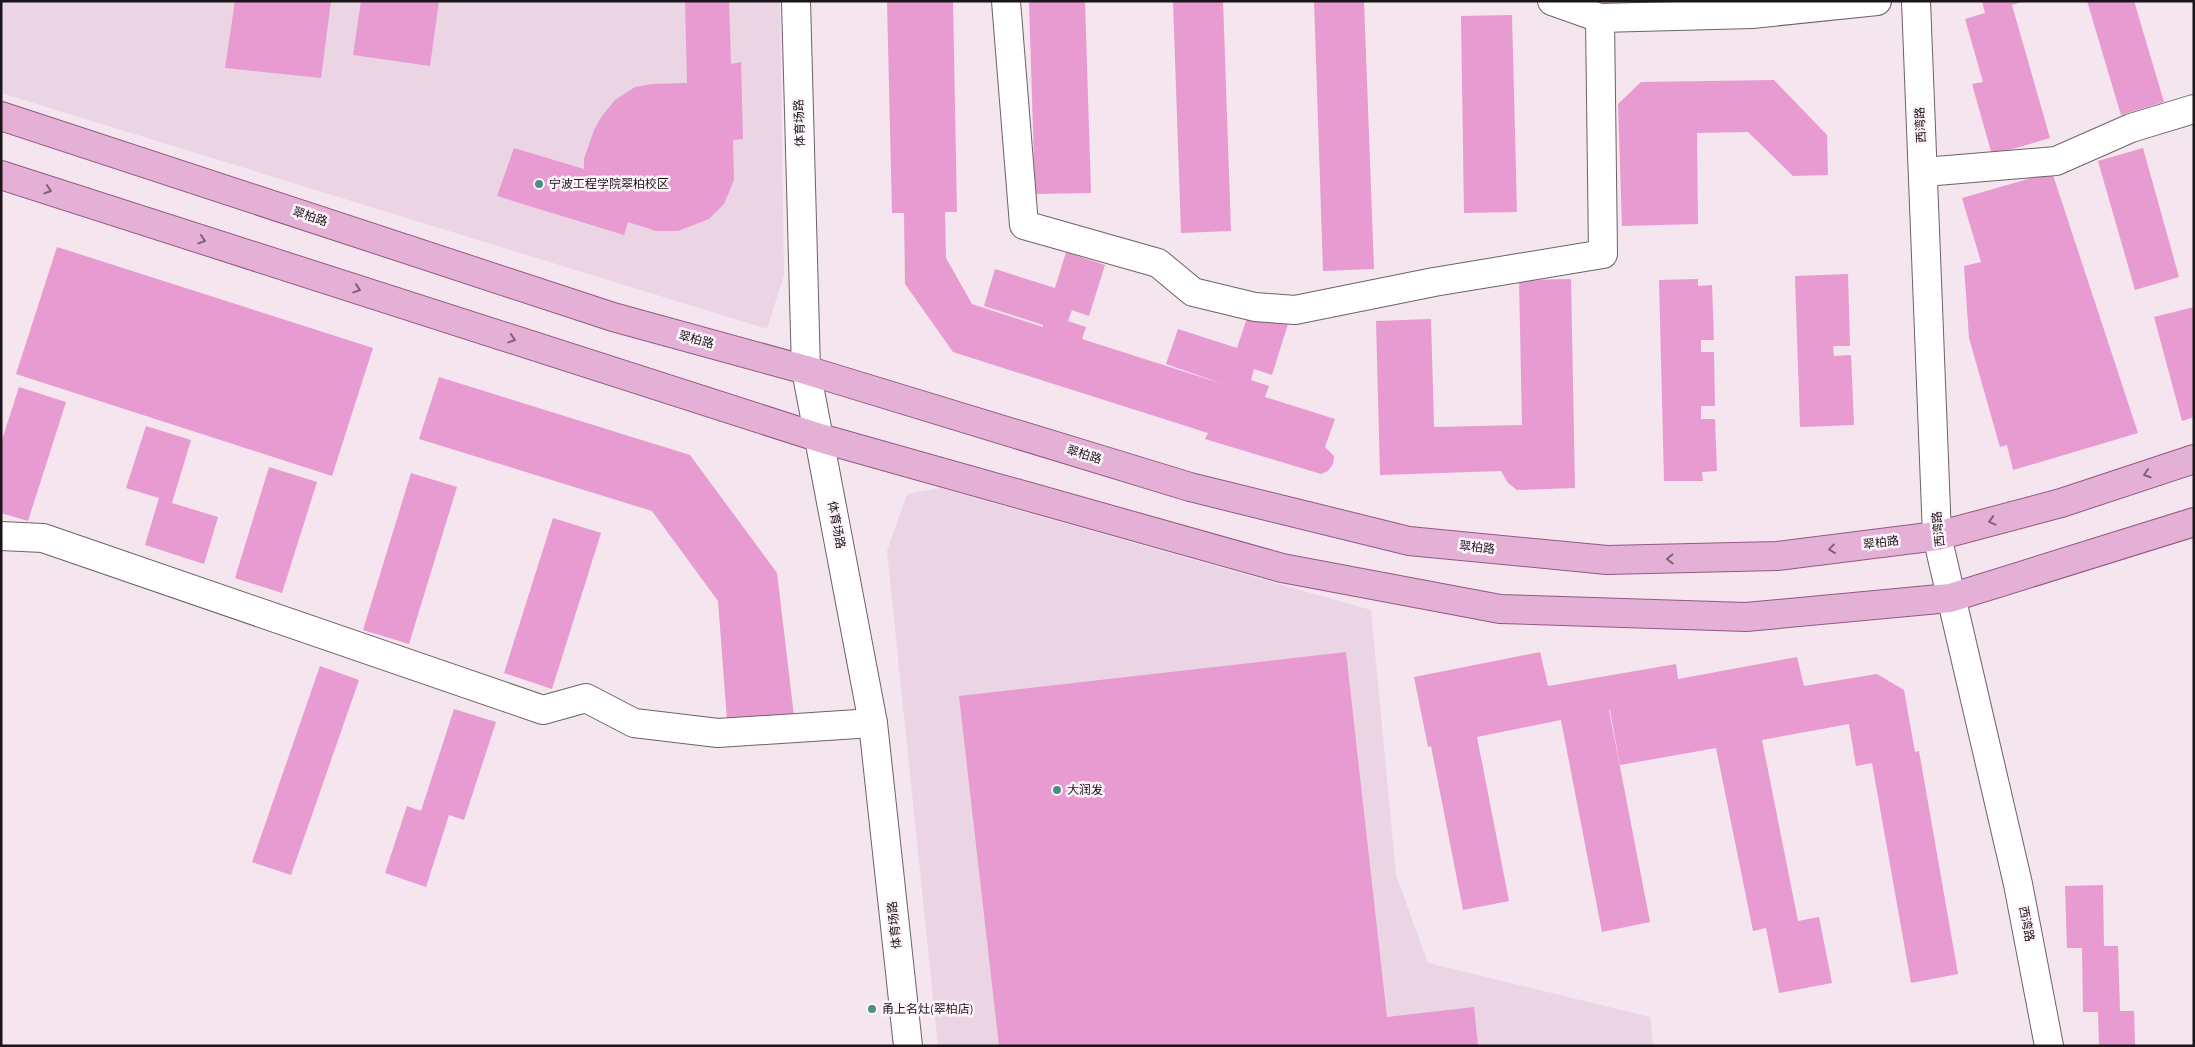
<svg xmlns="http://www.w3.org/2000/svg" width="2195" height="1047" viewBox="0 0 2195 1047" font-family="'Source Sans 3','Noto Sans SC',sans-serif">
	<rect width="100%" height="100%" fill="#f4e5ee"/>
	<g fill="#ebd5e4">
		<path d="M1,1H780L784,275L767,329L1,93Z"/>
		<path d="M940,488L1371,610L1396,875L1428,963L1650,1017L1653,1046H938L887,551L907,494Z"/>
	</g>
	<g fill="#e79bd0">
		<path d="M235,1H331L321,78L225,68Z"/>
		<path d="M361,1H439L430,66L353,55Z"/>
		<path d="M685,1H729L731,64L741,62L743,139L733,140L734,180L724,204L709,219L678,231H656L628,222L624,235L497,196L514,148L584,169V159L594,130L602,116L615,100L635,87L652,84L687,83Z"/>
		<path d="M887,1H953L957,212H945L946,258L972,304L1043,327V325L984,306L995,269L1055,288L1066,252L1105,265L1089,316L1072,310L1068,321L1086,327L1082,339L1226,385L1166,364L1178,329L1237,348L1249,312L1288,324L1272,375L1254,369L1251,380L1269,386L1265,397L1335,419L1325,447L1334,456L1333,464L1328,471L1321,474L1205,439L1208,433L953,352L905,284L904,213H892Z"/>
		<path d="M1029,1H1085L1091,193L1035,194Z"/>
		<path d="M1173,1H1223L1231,231L1181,233Z"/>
		<path d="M1314,1H1364L1374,269L1323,271Z"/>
		<path d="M1982,1H2025L2012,5L2050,138L1992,155L1972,84L1983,82L1965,19L1985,13Z"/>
		<path d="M2087,1H2134L2164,102L2121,115Z"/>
		<path d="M1512,15L1517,212L1464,213L1461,16Z"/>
		<path d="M1774,80L1827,135L1828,175L1793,176L1748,132L1697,133L1698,224L1622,226L1618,104L1641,82Z"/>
		<path d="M2143,148L2179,277L2135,290L2098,161Z"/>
		<path d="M2052,172L2138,433L2013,470L2007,445L2000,447L1969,338L1964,266L1981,262L1962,198Z"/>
		<path d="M57,247L373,348L332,476L16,374Z"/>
		<path d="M1848,274L1850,346H1833L1834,356L1851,355L1854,425L1800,427L1795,276Z"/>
		<path d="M1571,279L1575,488L1517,490L1508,483L1501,471L1380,475L1376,321L1431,319L1434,427L1522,425L1519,280Z"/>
		<path d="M1698,279V286L1712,285L1714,340H1701V352H1714L1715,406H1701V419H1715L1717,471L1702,472L1703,481H1664L1659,280Z"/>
		<path d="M2194,307V417L2182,421L2154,317Z"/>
		<path d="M439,377L690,455L777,573L794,716L727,720L718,601L652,511L419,439Z"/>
		<path d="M19,387L66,402L28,521L1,513V443Z"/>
		<path d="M146,426L191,440L172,503L218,517L204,564L145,545L159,498L126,488Z"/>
		<path d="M269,467L317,482L282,593L235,578Z"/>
		<path d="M411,473L457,487L409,644L363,630Z"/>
		<path d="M553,518L601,533L552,689L504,673Z"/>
		<path d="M1346,652L1387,1017L1474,1007L1478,1046H999L959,696Z"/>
		<path d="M1540,652L1548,686L1676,664L1678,679L1797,657L1804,686L1877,674L1904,690L1915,752L1919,751L1958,974L1911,983L1872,763L1856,766L1849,724L1762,740L1798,921L1819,917L1832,983L1779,993L1766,928L1753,931L1716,748L1620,765L1610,710H1609L1650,922L1602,932L1561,720L1477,737L1509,901L1463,910L1431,746L1428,747L1414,677Z"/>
		<path d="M320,666L359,680L291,875L252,862Z"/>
		<path d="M454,709L496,722L464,820L449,815L426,887L385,873L407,806L421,811Z"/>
		<path d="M2103,885L2104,946H2118L2120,1011H2134L2135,1046H2099L2098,1012H2083L2082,948H2067L2065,886Z"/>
	</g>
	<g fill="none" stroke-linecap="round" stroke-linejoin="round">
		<g stroke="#6e6169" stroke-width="30">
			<g id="minor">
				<path d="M796,1L806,370L873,723L908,1046"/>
				<path d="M1006,1L1024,225L1158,263L1193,292L1255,307L1295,310L1434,282L1603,254L1600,18"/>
				<path d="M1552,1L1600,18L1752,14L1877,1"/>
				<path d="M1916,1L1937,536L2018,884L2049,1046"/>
				<path d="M1924,172L2056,161L2131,128L2194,109"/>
				<path d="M1,536L43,538L543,710L586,698L634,723L718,733L873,723"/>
			</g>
		</g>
		<g stroke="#935882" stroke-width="30">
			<g id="major">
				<path d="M1,116L613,317L806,370L1190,487L1409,541L1607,560L1777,556L1937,536L2061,503L2194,459"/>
				<path d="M1,175L820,438L1282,568L1500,609L1746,617L1950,598L2194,522"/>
			</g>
		</g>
		<use href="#minor" stroke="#fff" stroke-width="28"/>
		<use href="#major" stroke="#e5b0d6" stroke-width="28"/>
	</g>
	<defs><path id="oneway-chevron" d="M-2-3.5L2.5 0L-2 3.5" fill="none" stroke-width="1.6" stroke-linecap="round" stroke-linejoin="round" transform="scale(1.25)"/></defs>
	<g stroke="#806277">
		<use href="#oneway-chevron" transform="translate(48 190) rotate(18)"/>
		<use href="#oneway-chevron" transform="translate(202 240) rotate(18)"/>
		<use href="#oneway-chevron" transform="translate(357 289) rotate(18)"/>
		<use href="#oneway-chevron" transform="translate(512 339) rotate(18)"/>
		<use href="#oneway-chevron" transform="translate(2147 474) rotate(162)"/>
		<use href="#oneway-chevron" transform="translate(1992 521) rotate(165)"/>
		<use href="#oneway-chevron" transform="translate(1832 549) rotate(173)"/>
		<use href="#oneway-chevron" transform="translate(1670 559) rotate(179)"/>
	</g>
	<g fill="#498e84" stroke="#fff3fb" stroke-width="2">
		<circle cx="539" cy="184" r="5"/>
		<circle cx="1057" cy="790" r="5"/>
		<circle cx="872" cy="1009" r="5"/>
	</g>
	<g text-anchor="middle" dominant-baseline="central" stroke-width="5" stroke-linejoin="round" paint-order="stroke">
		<g font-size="12" fill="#1a1518" stroke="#fff3fb">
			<text transform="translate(800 123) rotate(-92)">体育场路</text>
			<text transform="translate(1921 125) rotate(-93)">西湾路</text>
			<text transform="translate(310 217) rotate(18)">翠柏路</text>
			<text transform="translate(696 340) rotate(15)">翠柏路</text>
			<text transform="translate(1084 455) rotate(17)">翠柏路</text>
			<text transform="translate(836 525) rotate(79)">体育场路</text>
			<text transform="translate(1939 529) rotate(-96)">西湾路</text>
			<text transform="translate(1881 543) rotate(-7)">翠柏路</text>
			<text transform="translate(1477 548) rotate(6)">翠柏路</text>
			<text transform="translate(2026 924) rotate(79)">西湾路</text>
			<text transform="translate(895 925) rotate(-96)">体育场路</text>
		</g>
		<g font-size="12" fill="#1a1518" stroke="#fff3fb" text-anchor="start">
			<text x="549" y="184">宁波工程学院翠柏校区</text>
			<text x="1067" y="790">大润发</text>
			<text x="882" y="1009">甬上名灶(翠柏店)</text>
		</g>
	</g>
	<rect width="2195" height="1047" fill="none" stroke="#1a1518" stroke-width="5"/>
</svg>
